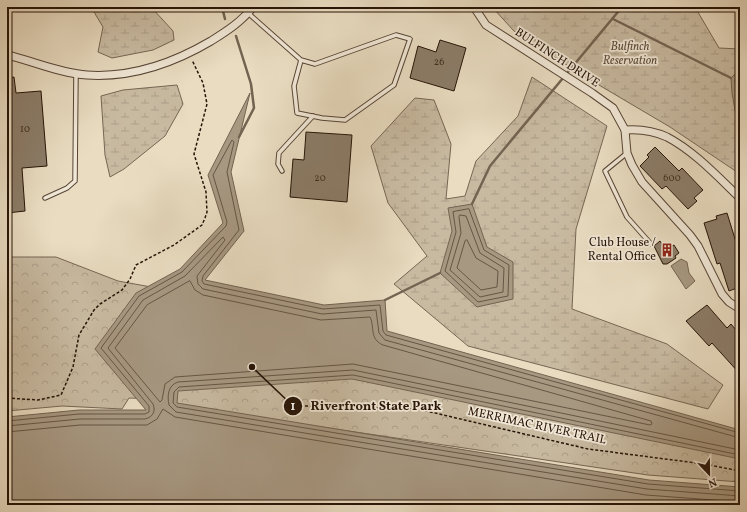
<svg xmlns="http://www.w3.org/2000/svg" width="747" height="512" viewBox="0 0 747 512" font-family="Vollkorn,serif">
	<defs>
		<pattern id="forest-crowns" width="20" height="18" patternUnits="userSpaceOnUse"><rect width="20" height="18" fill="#c8baa1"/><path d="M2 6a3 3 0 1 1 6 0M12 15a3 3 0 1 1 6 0" fill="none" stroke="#ac9f89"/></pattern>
		<pattern id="wetland-marsh" width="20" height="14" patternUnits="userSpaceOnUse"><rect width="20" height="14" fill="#c8baa1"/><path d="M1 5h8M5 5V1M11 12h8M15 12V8" fill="none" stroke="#ac9f89"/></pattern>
	</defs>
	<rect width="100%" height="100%" fill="#e9dcc1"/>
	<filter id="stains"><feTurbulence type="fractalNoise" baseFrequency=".005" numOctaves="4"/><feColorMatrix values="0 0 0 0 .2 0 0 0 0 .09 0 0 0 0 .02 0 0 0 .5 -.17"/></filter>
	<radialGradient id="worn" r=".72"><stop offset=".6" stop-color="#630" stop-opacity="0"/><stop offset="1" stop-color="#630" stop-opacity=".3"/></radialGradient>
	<path fill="url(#forest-crowns)" stroke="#776654" d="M7,257H56L118,281L168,290L722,429L740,459V482L648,475L212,411L154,399L129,398L122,409L62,406L7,411Z"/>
	<g fill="url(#wetland-marsh)" stroke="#776654">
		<path d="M91,7H151L173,31L174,40L153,50L112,58L98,52L103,27Z"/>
		<path d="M492,7H695L719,48L740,49V174L670,127L587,78L514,31Z"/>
		<path d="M532,77L607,126L576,229L572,309L667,344L723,385L708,409L468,346L394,284L427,256L388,203L371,146L415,98L434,100L451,144L446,199L465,196L476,161L518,116Z"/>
		<path d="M177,85L183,104L165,136L124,169L110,177L105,155L101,96L123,90Z"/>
	</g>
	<g fill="#a79882" stroke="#736351">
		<path d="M740,69V127H738L732,93L731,78Z"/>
		<path d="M250,93L231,172L244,231L205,280L324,305L385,300L387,331L740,430V459L352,379L178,391L177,403L649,480L740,487V505H7V417L79,410H146L95,349L136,293L180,269L223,223L208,175Z"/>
		<path d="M472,204L487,247L513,262V299L477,307L440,273L452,231L448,208Z"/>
		<path d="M681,259L687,262L689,273L695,281L686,289L671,266Z"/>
	</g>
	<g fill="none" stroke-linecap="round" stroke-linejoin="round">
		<g stroke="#665644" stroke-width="1">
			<path d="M740,75L735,80L740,116"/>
			<path d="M469,209L484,250L509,265L508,296L478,302L445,271L456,232L453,212Z"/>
			<path d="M460,215L466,216L480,253L504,268L503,292L480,297L450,270L461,233L459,217Z"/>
			<path d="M467,240L476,258L498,271L497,287L481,290L457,268L465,241Z"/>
			<path d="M190,281L195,290L203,295L321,320L370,317C375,327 369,339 383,345L651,421L652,424L650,425L353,364L175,377L165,384L162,400L160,402L115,348L147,305Z"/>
			<path d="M7,421L79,414H145L149,412V406L101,348L139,296L182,272L226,226L227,222L213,175L232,140L234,142L227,172L239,230L203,276L202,281L204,284L323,309L380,305L383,331L386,335L740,433"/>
			<path d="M7,426L80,419H145C153,417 156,411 153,404L108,348L143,300L185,276L223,237L225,240L197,276L198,284L203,289L322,314L376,310L379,333L385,340L740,438"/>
			<path d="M7,432L80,425H147L157,419L163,409L175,417L646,495L740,502"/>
			<path d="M740,450L353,370L178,382C168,385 167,396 169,405L176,412L647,489L740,496"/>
			<path d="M740,455L353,375L179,387L174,392L173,403L177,407L648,484L740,491"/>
		</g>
		<g stroke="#736351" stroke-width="2.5">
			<path d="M222,7L225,19"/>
			<path d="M613,19L731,78"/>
			<path d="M236,36L251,84L254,108L239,137"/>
			<path d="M472,204L490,166L622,7"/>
			<path d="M385,300L440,273"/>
		</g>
	</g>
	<g fill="#8b7c68" stroke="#261307">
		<path d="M440,40L466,48L454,91L410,78L418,46L436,52Z"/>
		<path d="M14,77L16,93L41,91L47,166L22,168L25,211L7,213V78Z"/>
		<path d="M306,132L352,135L347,202L290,197L293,159L304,160Z"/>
		<path d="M655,147L679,171L682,168L703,190L694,198L697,201L688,209L666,186L662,189L640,166L649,157L647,155Z"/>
		<path d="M727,213L740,255V287L729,291L720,263L717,264L704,223L717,219L716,216Z"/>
		<path d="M660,241L664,247L670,243L672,246L674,245L679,253L675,256L676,258L667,264H663L654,246Z"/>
		<path d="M707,305L727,328L731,324L740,335V374L712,343L709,346L686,321Z"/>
	</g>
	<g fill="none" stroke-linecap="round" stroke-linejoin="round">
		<g stroke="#574536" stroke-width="5.5">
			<g id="service">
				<path d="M248,13L301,60L294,86L297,113L322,118L345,120L394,85L410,39L396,35L315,64L301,60"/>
				<path d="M627,153L605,171L627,217L651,244"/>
				<path d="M282,171L278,164L279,153L313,116"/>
				<path d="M45,198L67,188L75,181L76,74"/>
			</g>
		</g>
		<g stroke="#574536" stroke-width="9">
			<g id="minor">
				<path d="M474,7L486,25L592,93L613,108L625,130L627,153L632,165L642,182L690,235L698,246L722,294L729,302L740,309"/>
				<path d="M7,55C33,61 59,73 87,75C132,78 172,64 211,41C227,31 241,22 253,7"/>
				<path d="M625,130C638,129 654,131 667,137C694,151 718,177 740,198"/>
			</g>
		</g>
		<g stroke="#261307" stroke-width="1.5" stroke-dasharray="3 2" stroke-linecap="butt">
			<path d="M7,398L38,400L61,395L73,367L79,335L94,310L100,304L122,290L130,279L136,265L174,245L202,225L205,218L207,212L206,192L194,154L207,104L203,83L192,60"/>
			<path d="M305,406L418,409L588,449L704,464L740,471"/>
		</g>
		<use href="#service" stroke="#f1e8d7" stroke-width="3.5"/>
		<use href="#minor" stroke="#f1e8d7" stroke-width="7"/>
	</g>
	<defs>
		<g id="building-bare" transform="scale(1.08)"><path d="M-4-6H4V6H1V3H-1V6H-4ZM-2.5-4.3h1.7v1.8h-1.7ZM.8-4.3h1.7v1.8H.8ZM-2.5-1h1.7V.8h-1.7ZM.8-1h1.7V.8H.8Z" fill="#8f2418" stroke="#f1e8d7" stroke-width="2.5" paint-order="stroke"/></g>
	</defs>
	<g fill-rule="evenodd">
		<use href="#building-bare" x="667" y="250"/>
	</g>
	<g text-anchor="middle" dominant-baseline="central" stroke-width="3.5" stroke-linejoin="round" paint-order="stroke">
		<g font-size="10" fill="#3f2d1f">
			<text x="439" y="62">26</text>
			<text x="25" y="129">10</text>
			<text x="320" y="178">20</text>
			<text x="672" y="178">600</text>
		</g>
		<g font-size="12" font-style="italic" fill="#5f4d3d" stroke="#f1e8d7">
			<text x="630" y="47">Bulfinch<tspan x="630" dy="14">Reservation</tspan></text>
		</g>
		<g font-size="12" fill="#261307" stroke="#f1e8d7">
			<text transform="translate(557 58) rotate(33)">BULFINCH DRIVE</text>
			<text transform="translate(537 426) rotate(12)">MERRIMAC RIVER TRAIL</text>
		</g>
		<g font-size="12" fill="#261307" stroke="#f1e8d7" text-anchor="end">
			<text x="656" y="243">Club House /<tspan x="656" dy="14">Rental Office</tspan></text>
		</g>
	</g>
	<path fill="none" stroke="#261307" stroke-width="1.5" d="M252 367L293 406"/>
	<g fill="#261307" stroke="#f1e8d7" stroke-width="1.5">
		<circle cx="252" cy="367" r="4"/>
		<circle cx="293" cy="406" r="10"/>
	</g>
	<g font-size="12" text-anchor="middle" font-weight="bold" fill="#fff">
		<text x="293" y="410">1</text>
	</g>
	<g font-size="13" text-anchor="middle" font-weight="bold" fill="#261307" stroke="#f1e8d7" stroke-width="3.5" stroke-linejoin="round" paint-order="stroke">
		<text x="376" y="410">Riverfront State Park</text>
	</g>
	<rect width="747" height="512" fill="none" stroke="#e9dcc1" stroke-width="24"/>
	<rect x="8" y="8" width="731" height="496" fill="none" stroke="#261307" stroke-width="2"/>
	<rect x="12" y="12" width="723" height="488" fill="none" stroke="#261307"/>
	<g transform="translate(709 474) rotate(158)" stroke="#f1e8d7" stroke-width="3" paint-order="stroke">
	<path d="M0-3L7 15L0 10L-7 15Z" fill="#261307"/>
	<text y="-6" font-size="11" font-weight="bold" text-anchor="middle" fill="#261307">N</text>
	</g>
	<rect width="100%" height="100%" filter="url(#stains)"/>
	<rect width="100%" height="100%" fill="url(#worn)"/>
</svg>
